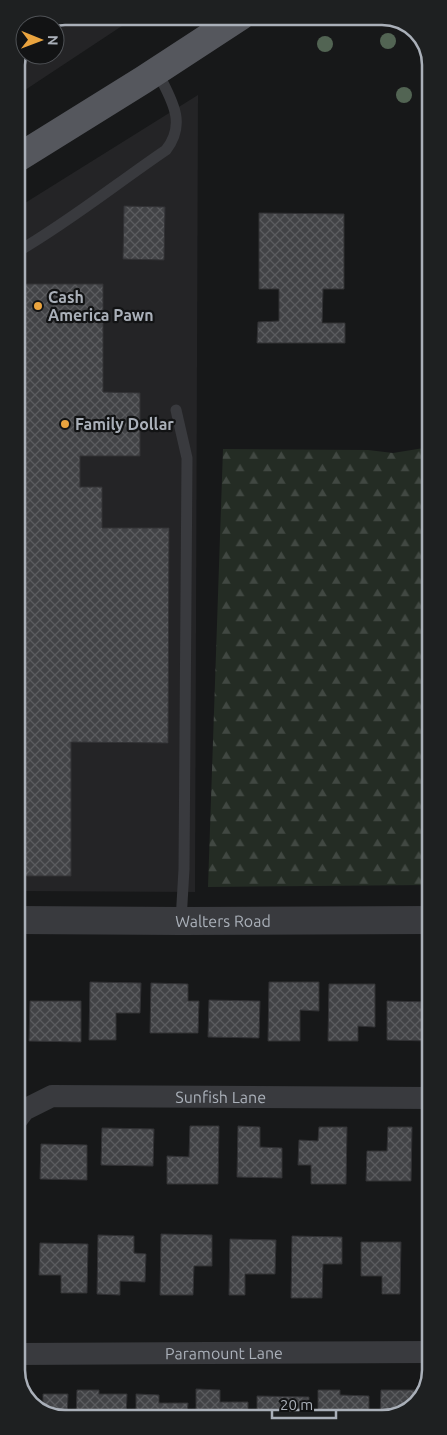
<svg xmlns="http://www.w3.org/2000/svg" width="447" height="1435" viewBox="0 0 447 1435" font-family="Ubuntu,sans-serif">
	<defs>
		<pattern id="forest-firs" width="22" height="20" patternUnits="userSpaceOnUse" patternTransform="scale(1.25)"><rect width="22" height="20" fill="#242c24"/><path d="M5 1l3.5 6h-7zM16 11l3.5 6h-7z" fill="#414842"/></pattern>
		<pattern id="building-cross-hatch" width="8" height="8" patternUnits="userSpaceOnUse" patternTransform="scale(1.25)"><rect width="8" height="8" fill="#424346"/><path d="M0 0l8 8M0 8l8-8" fill="none" stroke="#5b5c5f"/></pattern>
	</defs>
	<rect width="100%" height="100%" fill="#171819"/>
	<g fill="#242426">
		<path d="M65,16H137L16,96V62L25,43V55H55V25H43Z"/>
		<path d="M198,95L195,892L17,891V208Z"/>
	</g>
	<path fill="url(#forest-firs)" d="M430,447V885L208,887L223,449L368,450L393,453Z"/>
	<g fill="url(#building-cross-hatch)" stroke="#323235">
		<path d="M124,206L165,207L164,260L123,259Z"/>
		<path d="M259,213L344,214V289H323L322,323H345V343H257L258,322L279,321V289H259Z"/>
		<path d="M17,284H103V392L140,393V456H80V487H102V528H169L168,743L71,742V876H17Z"/>
		<path d="M90,982L141,983L140,1013H116V1040H89Z"/>
		<path d="M269,982H319V1011L300,1010V1041H268Z"/>
		<path d="M151,983L188,984V1001H199L198,1033H150Z"/>
		<path d="M329,984H375V1027L358,1026V1041H328Z"/>
		<path d="M209,1000L260,1001L259,1038L208,1037Z"/>
		<path d="M30,1001H81V1042L29,1041Z"/>
		<path d="M387,1001L430,1002V1041L387,1040Z"/>
		<path d="M429,1125H430V1165H428Z"/>
		<path d="M190,1126H219L218,1184H167V1156L189,1157Z"/>
		<path d="M238,1126L260,1127V1147L282,1148V1178L237,1177Z"/>
		<path d="M319,1127H347L346,1184H311V1165H298L299,1140L318,1141Z"/>
		<path d="M388,1127H412L411,1181H366L367,1151H387Z"/>
		<path d="M102,1128L154,1129L153,1166L101,1165Z"/>
		<path d="M41,1144L87,1145V1180L40,1179Z"/>
		<path d="M161,1234L212,1235V1266H194L193,1295H160Z"/>
		<path d="M98,1235L134,1236V1253L146,1254L145,1282L120,1281V1295L97,1294Z"/>
		<path d="M292,1236L342,1237V1264H323L322,1298H291Z"/>
		<path d="M230,1239L276,1240L275,1274H245V1295H229Z"/>
		<path d="M361,1242H401L400,1294H382V1276H361Z"/>
		<path d="M40,1243L88,1244L87,1293H61V1275H39Z"/>
		<path d="M196,1389L220,1390V1402H248V1418H196Z"/>
		<path d="M77,1390H99V1394H127L126,1418L76,1419Z"/>
		<path d="M318,1390H340V1395L369,1396V1417L318,1418Z"/>
		<path d="M381,1390H424L421,1400L395,1417H380Z"/>
		<path d="M43,1394H68L67,1419H61L33,1407L31,1404H43Z"/>
		<path d="M136,1394L159,1395V1403H188L187,1418H136Z"/>
		<path d="M257,1396L309,1397V1418H257Z"/>
	</g>
	<g fill="none" stroke-linecap="round" stroke-linejoin="round">
		<g stroke="#393a3e" stroke-width="11">
			<path d="M17,252C69,222 116,184 166,150C188,122 170,98 157,71"/>
			<path d="M176,410L187,458L184,869L181,921"/>
		</g>
		<g stroke="#393a3e" stroke-width="22">
			<path id="s1" d="M18,1118L24,1110L52,1096L430,1098"/>
			<path id="s2" d="M18,1354L431,1352"/>
		</g>
		<path stroke="#393a3e" stroke-width="28" id="s3" d="M17,920L181,921L430,920"/>
		<path stroke="#55575d" stroke-width="28" d="M16,159L143,80L241,16"/>
	</g>
	<g fill="#526453">
		<circle cx="388" cy="41" r="8"/>
		<circle cx="325" cy="44" r="8"/>
		<circle cx="404" cy="95" r="8"/>
	</g>
	<g fill="#eaa43f" stroke="#121314" stroke-width="2">
		<circle cx="38" cy="306" r="5"/>
		<circle cx="65" cy="424" r="5"/>
	</g>
	<g text-anchor="middle" dominant-baseline="central" stroke-width="4.5" stroke-linejoin="round" paint-order="stroke">
		<g font-size="16" font-weight="bold" fill="#aab0b9" stroke="#121314" text-anchor="start">
			<text x="48" y="297">Cash<tspan x="48" dy="18">America Pawn</tspan></text>
			<text x="75" y="424">Family Dollar</text>
		</g>
		<g font-size="16" fill="#aab0b9" stroke="#121314">
			<text stroke="none"><textPath href="#s3" startOffset="206">Walters Road</textPath></text>
			<text stroke="none"><textPath href="#s1" startOffset="210">Sunfish Lane</textPath></text>
			<text stroke="none"><textPath href="#s2" startOffset="206">Paramount Lane</textPath></text>
		</g>
	</g>
	<path d="M0 0H447V1435H0ZM65 25H382A40 40 0 0 1 422 65V1370A40 40 0 0 1 382 1410H65A40 40 0 0 1 25 1370V65A40 40 0 0 1 65 25Z" fill="#1e2021" fill-rule="evenodd"/>
	<path fill="none" stroke="#aab0b9" stroke-width="2.5" d="M65 25H382A40 40 0 0 1 422 65V1370A40 40 0 0 1 382 1410H65A40 40 0 0 1 25 1370V65A40 40 0 0 1 65 25Z"/>
	<g transform="translate(40 40) rotate(91)"><circle r="24" fill="#121314" stroke="#4f5256"/>
	<path d="M0-4L9 19L0 12L-9 19Z" fill="#eaa43f"/>
	<text y="-8" font-size="14" font-weight="bold" text-anchor="middle" fill="#aab0b9">N</text>
	</g>
	<path d="M272 1410v8h64v-8" fill="none" stroke="#aab0b9" stroke-width="2.5"/>
	<text x="280" y="1410" font-size="15" fill="#aab0b9" stroke="#121314" stroke-width="4" paint-order="stroke">20 m</text>
</svg>
